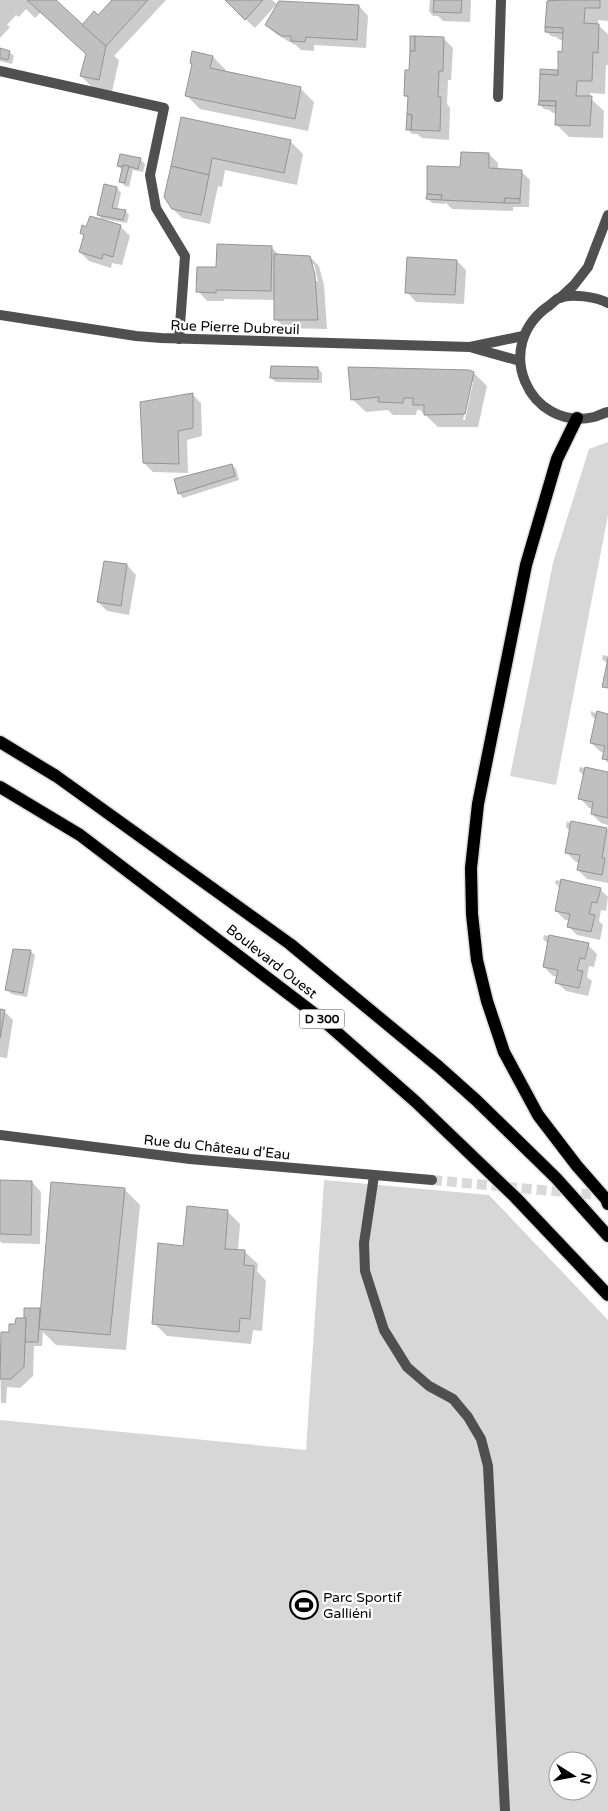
<svg xmlns="http://www.w3.org/2000/svg" width="608" height="1811" font-family="'Varela Round',sans-serif">
  <style>
    .green { fill: #d7d7d7; fill-rule: evenodd }
    .shadow { fill: #0003; fill-rule: evenodd }
    .building { fill: #c0c0c0; stroke: #949494 }
    .lines { fill: none; stroke-linecap: round; stroke-linejoin: round }
    .minor-tunnel { stroke: #d9d9d9; stroke-width: 10; stroke-dasharray: 10 5; stroke-linecap: butt }
    .primary-casing { stroke: #dbdbdb; stroke-width: 15 }
    .service { stroke: #505050; stroke-width: 10 }
    .minor { stroke: #505050; stroke-width: 10 }
    .tertiary { stroke: #505050; stroke-width: 10 }
    .primary { stroke: #000; stroke-width: 12 }
    .labels { text-anchor: middle; stroke-width: 4.5; stroke-linejoin: round; paint-order: stroke }
    .shield { fill: #fff; stroke: #4c4c4c; stroke-width: 1 }
    .shield-label { font-size: 12px; font-weight: bold; fill: #000 }
    .street-label { font-size: 14px; fill: #000; stroke: #fff }
    .poi-label { font-size: 14px; fill: #000; stroke: #fff; text-anchor: start }
  </style>
  <rect width="100%" height="100%" fill="#fff"/>
  <g class="green">
    <polygon points="608,442 608,515 556,785 510,776 553,563 589,449"/>
    <path d="M 324,1180 L 489,1195 L 608,1320 L 608,1811 L 0,1811 L 0,1420 L 306,1450 ZM 558,1761 L 588,1761 L 588,1791 L 558,1791 Z"/>
  </g>
  <g class="shadow">
    <polygon points="0,0 54,0 82,26 98,17 114,0 166,0 114,56 119,60 112,92 94,89 81,76 87,54 41,12 35,18 26,9 19,17 16,15 7,25 10,27 0,38"/>
    <polygon points="225,0 272,0 277,4 255,28"/>
    <polygon points="430,0 471,0 470,22 443,21 438,16 433,16 429,11"/>
    <polygon points="548,0 608,0 608,21 598,20 598,25 608,34 608,65 606,65 605,94 590,93 590,98 604,111 603,138 569,137 556,124 557,114 553,113 549,110 544,109 540,105 559,73 563,53 564,40 560,40 556,37 551,36 547,32"/>
    <polygon points="359,6 368,16 366,48 314,45 314,51 301,50 296,45 293,44 276,34 266,25"/>
    <polygon points="443,38 453,48 451,80 448,80 447,104 450,108 449,140 422,138 417,134 412,134 408,129 409,99 405,95 410,71"/>
    <polygon points="0,50 9,52 14,56 12,64 0,61"/>
    <polygon points="213,57 226,70 225,72 301,89 314,102 308,131 200,109 187,96"/>
    <polygon points="182,119 290,141 303,154 297,185 225,170 222,187 218,186 210,224 182,218 173,209"/>
    <polygon points="489,154 498,163 498,170 521,171 530,180 529,207 513,207 513,211 452,209 445,202 445,204 432,203 428,199 461,169"/>
    <polygon points="140,159 145,164 143,172 133,170 129,187 125,186 121,182 122,170 118,166"/>
    <polygon points="117,188 121,193 117,210 125,211 129,215 127,223 102,219 98,215"/>
    <polygon points="121,227 130,236 122,265 112,263 111,268 89,261 80,252 85,236 81,233"/>
    <path d="M 271,247 L 280,256 L 310,257 L 319,266 L 324,285 L 327,329 L 285,328 L 276,319 L 275,300 L 224,299 L 224,301 L 207,301 L 198,291 L 218,268 ZM 311,264 L 314,264 L 318,281 L 315,281 Z"/>
    <polygon points="457,261 466,270 464,304 416,302 407,292"/>
    <polygon points="318,368 322,373 322,383 276,382 271,378"/>
    <path d="M 474,373 L 487,386 L 478,427 L 438,427 L 420,410 L 417,410 L 416,415 L 393,415 L 388,410 L 366,412 L 352,399 ZM 471,382 L 473,382 L 465,420 L 463,420 Z"/>
    <polygon points="192,394 201,403 202,436 187,440 188,473 153,472 144,463"/>
    <polygon points="232,465 236,469 239,480 183,498 179,493"/>
    <polygon points="127,565 136,575 129,615 107,611 98,602"/>
    <polygon points="603,655 608,656 608,664 602,659"/>
    <polygon points="591,711 598,714 608,715 608,763 604,758 605,753 601,752 591,743 596,720 591,715"/>
    <polygon points="580,767 608,773 608,825 601,823 592,814 593,809 589,808 580,798 583,775 579,771"/>
    <polygon points="567,821 572,824 572,822 608,830 608,883 587,879 578,870 580,862 576,862 566,852 570,831 566,827"/>
    <path d="M 556,880 L 600,889 L 608,897 L 606,911 L 601,910 L 599,921 L 603,925 L 600,940 L 577,935 L 568,926 L 570,921 L 565,920 L 556,911 L 560,888 L 555,883 ZM 559,883 L 566,885 L 566,887 L 559,886 Z"/>
    <polygon points="544,935 588,945 597,954 594,967 589,966 587,977 592,981 588,996 566,991 556,982 558,977 553,976 544,967 548,944 543,939"/>
    <polygon points="30,951 35,955 27,997 11,994 7,989"/>
    <polygon points="0,1010 4,1011 13,1020 7,1058 0,1057"/>
    <polygon points="0,1182 32,1182 41,1192 40,1244 2,1243 0,1241"/>
    <polygon points="124,1189 140,1205 126,1350 56,1345 43,1332 42,1346 34,1346 33,1376 20,1388 7,1387 6,1403 1,1403 1,1406 0,1349 1,1350 10,1333 16,1326 40,1310 41,1311"/>
    <polygon points="227,1211 240,1224 238,1251 244,1251 258,1264 257,1271 266,1281 262,1331 253,1330 251,1344 167,1336 154,1323"/>
  </g>
  <g class="building">
    <polygon points="27,0 56,0 106,46 99,80 80,76 86,54"/>
    <polygon points="112,0 148,0 106,46 82,25 94,11 98,15"/>
    <polygon points="225,0 263,0 245,20"/>
    <polygon points="434,0 462,0 461,13 433,12"/>
    <polygon points="564,0 600,0 600,8 585,8 584,23 599,24 598,53 593,52 592,81 577,81 576,96 592,96 590,126 555,125 556,101 539,101 540,74 558,75 558,51 562,52 563,28 545,27 547,1"/>
    <polygon points="279,1 359,5 357,40 306,37 305,42 291,41 291,36 282,36 265,25"/>
    <polygon points="545,27 563,28 563,33 545,32"/>
    <rect x="410" y="36" width="5" height="15"/>
    <polygon points="415,36 444,37 443,71 439,71 438,97 441,97 440,131 411,130 412,115 407,114 408,96 404,96 405,70 409,70 410,51 415,51"/>
    <polygon points="0,48 10,51 8,60 0,58"/>
    <polygon points="192,51 213,56 210,68 301,87 295,119 185,96 192,64 190,63"/>
    <polygon points="540,69 558,70 558,75 540,74"/>
    <polygon points="539,101 556,101 556,106 538,105"/>
    <polygon points="407,114 412,115 411,130 406,130"/>
    <polygon points="181,117 291,140 284,173 212,158 209,175 171,166"/>
    <polygon points="461,152 489,153 489,168 522,170 520,199 505,198 504,203 441,200 442,195 427,194 427,166 460,167"/>
    <polygon points="120,154 141,158 138,169 123,165 123,167 117,166"/>
    <polygon points="123,165 129,166 125,183 119,182"/>
    <polygon points="171,166 209,175 201,215 172,209 164,197"/>
    <polygon points="104,184 117,187 112,208 126,210 123,220 97,215"/>
    <polygon points="427,194 442,195 441,200 426,199"/>
    <polygon points="505,198 520,199 520,203 504,203"/>
    <polygon points="90,216 121,225 113,257 103,254 102,259 79,252 84,235 80,233 82,225 86,227"/>
    <polygon points="217,244 272,246 271,291 216,290 216,293 196,292 197,267 216,267"/>
    <polygon points="274,254 310,256 315,275 318,320 274,320"/>
    <polygon points="407,257 457,260 455,295 405,293"/>
    <polygon points="271,366 318,367 318,379 270,378"/>
    <polygon points="348,367 469,370 474,372 465,414 424,415 424,405 413,405 413,398 404,398 403,403 378,402 379,397 351,400"/>
    <polygon points="193,393 193,428 178,431 179,464 143,463 140,402"/>
    <polygon points="232,464 235,476 178,494 174,479"/>
    <polygon points="104,561 127,564 121,606 97,602"/>
    <polygon points="608,658 608,688 602,687"/>
    <polygon points="597,711 608,714 608,760 602,759 605,746 590,743"/>
    <polygon points="585,767 608,772 608,818 591,814 593,802 578,799"/>
    <polygon points="571,821 607,828 602,858 605,858 602,875 577,870 580,855 565,853"/>
    <polygon points="561,879 601,888 597,903 592,902 589,914 595,915 591,932 567,927 570,914 555,911"/>
    <polygon points="549,935 589,943 585,959 580,958 577,970 583,971 579,988 555,983 558,970 543,967"/>
    <polygon points="13,949 31,950 23,993 5,990"/>
    <polygon points="0,1009 5,1010 0,1038"/>
    <polygon points="0,1180 32,1181 31,1235 0,1234"/>
    <polygon points="51,1182 125,1188 110,1335 39,1329"/>
    <polygon points="187,1206 228,1210 225,1249 245,1250 244,1265 254,1266 250,1319 240,1318 239,1332 152,1324 158,1243 183,1246"/>
    <polygon points="24,1308 40,1308 38,1342 25,1342 26,1318 24,1318"/>
    <polygon points="16,1318 26,1318 24,1367 11,1379 0,1379 1,1332 9,1332 9,1324 15,1324"/>
  </g>
  <g class="lines">
    <polyline class="minor-tunnel" points="432,1180 608,1196"/>
    <defs>
      <g id="primary">
        <polyline points="577,418 557,459 526,565 478,804 471,868 472,914 477,960 487,1001 504,1052 538,1115 577,1166 606,1199 608,1204"/>
        <polyline points="0,742 56,776 290,944 439,1067 476,1100 556,1178 608,1236"/>
        <polyline points="0,787 80,835 324,1021 416,1102 515,1197 608,1295"/>
      </g>
    </defs>
    <use href="#primary" class="primary-casing"/>
    <g class="service">
      <polyline points="0,71 164,108 150,175 156,208 185,256 179,339"/>
      <polyline points="374,1176 364,1243 365,1271 384,1330 407,1367 429,1386 453,1399 468,1417 481,1439 488,1466 505,1811"/>
    </g>
    <g class="minor">
      <polyline points="498,97 501,0"/>
      <polyline points="0,1135 190,1159 432,1180"/>
    </g>
    <g class="tertiary">
      <polyline points="560,298 574,285 588,267 608,215"/>
      <path d="M 608,303 C 596,297 572,293 559,298 C 556,299 553,303 550,305 C 490,345 529,432 594,417 C 598,416 603,413 608,412"/>
      <polyline points="0,315 136,336 161,338 470,347 523,336"/>
      <polyline points="473,348 520,361"/>
    </g>
    <use href="#primary" class="primary"/>
  </g>
  <defs>
    <symbol id="stadium-ring" viewBox="-11 -11 22 22"><circle r="9.5" fill="#fff" stroke="#000" stroke-width="1.5"/><path d="M0-5a6.5 5 0 1 0 0 10a6.5 5 0 1 0 0-10ZM-3.5-1.8h7v3.6h-7Z" fill="#000"/></symbol>
  </defs>
  <g fill-rule="evenodd">
    <use href="#stadium-ring" x="288" y="1589" width="32" height="32"/>
  </g>
  <g class="labels">
    <rect class="shield" x="299.5" y="1009.5" width="45" height="19" rx="4"/>
    <g class="shield-label">
      <text x="322" y="1023">D 300</text>
    </g>
    <g class="street-label">
      <text transform="translate(235 327) rotate(2)" y="5">Rue Pierre Dubreuil</text>
      <text transform="translate(272 961) rotate(38)" y="5">Boulevard Ouest</text>
      <text transform="translate(217 1147) rotate(6)" y="5">Rue du Château d'Eau</text>
    </g>
    <g class="poi-label">
      <text x="323" y="1602">Parc Sportif<tspan x="323" dy="16">Galliéni</tspan></text>
    </g>
  </g>
  <g transform="translate(573 1776) rotate(101)"><circle r="24" fill="#ffffff" stroke="#999999"/>
  <path d="M0-4L9 19L0 12L-9 19Z" fill="#000000"/>
  <text y="-8" font-size="14" font-weight="bold" text-anchor="middle" fill="#000000">N</text>
  </g>
</svg>
